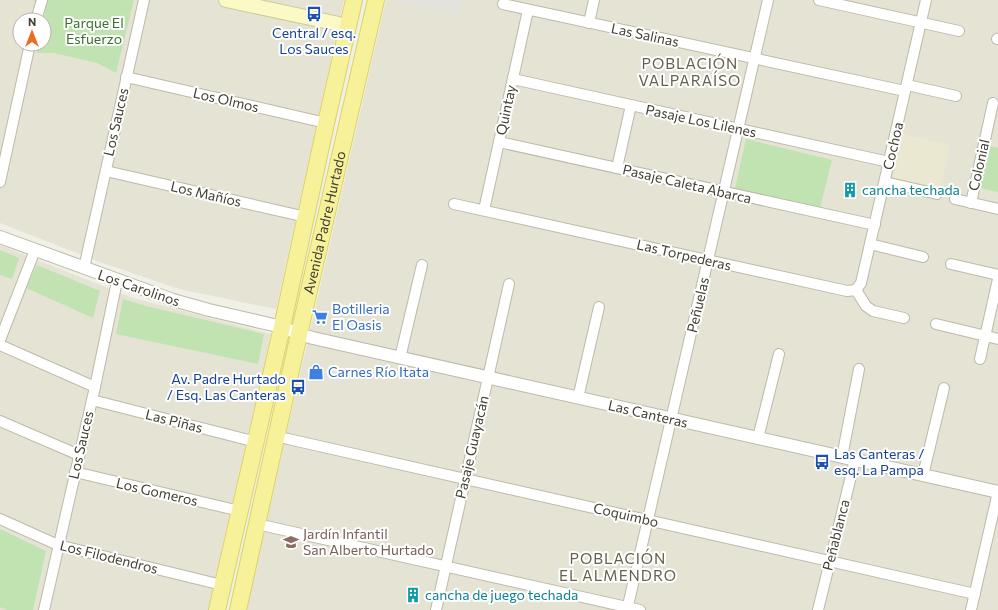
<svg xmlns="http://www.w3.org/2000/svg" width="998" height="610" font-family="Commissioner,sans-serif">
  <style>
    .residential { fill: #e5e3d4; fill-rule: evenodd }
    .education { fill: #eae8d0 }
    .green { fill: #c1e3b1 }
    .parking { fill: #e3e2dd }
    .lines { fill: none; stroke-linecap: round; stroke-linejoin: round }
    .minor-casing { stroke: #bcbaa9; stroke-width: 12 }
    .tertiary-casing { stroke: #bcbaa9; stroke-width: 14 }
    .secondary-casing { stroke: #cecc98; stroke-width: 16 }
    .primary-casing { stroke: #dbd26a; stroke-width: 18 }
    .minor { stroke: #fff; stroke-width: 10 }
    .tertiary { stroke: #fff; stroke-width: 12 }
    .secondary { stroke: #fbf9c6; stroke-width: 14 }
    .primary { stroke: #f7f199; stroke-width: 16 }
    .labels { text-anchor: middle; stroke-width: 4; stroke-linejoin: round; paint-order: stroke }
    .park-label { font-size: 14px; fill: #38712d; stroke: #fff }
    .transit-label { font-size: 14px; fill: #164399; stroke: #fff }
    .street-label { font-size: 14px; fill: #434135; stroke: #fff }
    .culture-label { font-size: 14px; fill: #0d838f; stroke: #fff; text-anchor: start }
    .shop-label { font-size: 14px; fill: #366cbe; stroke: #fff; text-anchor: start }
    .education-label { font-size: 14px; fill: #785e54; stroke: #fff; text-anchor: start }
    .neighbourhood-label { font-size: 15px; letter-spacing: 1px; fill: #66614d; stroke: #fff }
  </style>
  <rect width="100%" height="100%" fill="#f1f0e6"/>
  <g class="residential">
    <path d="M 0,0 L 344,0 L 276,309 L 179,289 L 97,261 L 0,223 ZM 20,20 L 44,20 L 44,44 L 20,44 Z"/>
    <polygon points="386,0 998,0 998,610 246,610"/>
    <polygon points="0,245 133,298 271,334 208,610 0,610"/>
  </g>
  <polygon class="education" points="903,134 950,145 941,188 894,178"/>
  <g class="green">
    <polygon points="33,0 134,0 116,73 97,63 54,53 37,53 39,44 44,44 44,20 45,11"/>
    <polygon points="746,139 832,160 820,208 735,188"/>
    <polygon points="986,145 998,148 998,192 976,187"/>
    <polygon points="0,250 19,258 12,279 0,275"/>
    <polygon points="37,265 100,291 93,318 26,288"/>
    <polygon points="123,299 146,306 264,334 258,364 116,334"/>
    <polygon points="0,529 46,551 33,610 7,610 0,607"/>
  </g>
  <polygon class="parking" points="399,0 462,0 458,14 399,1"/>
  <g class="lines">
    <defs>
      <g id="minor">
        <polyline points="819,0 959,31"/>
        <polyline points="503,4 905,91"/>
        <polyline points="36,20 42,0"/>
        <polyline points="589,23 594,0"/>
        <polyline points="997,39 998,39"/>
        <polyline points="126,77 326,123"/>
        <polyline points="513,79 889,162"/>
        <polyline points="907,85 956,96"/>
        <polyline points="499,142 875,225"/>
        <polyline points="617,168 631,105"/>
        <polyline points="106,171 306,217"/>
        <polyline points="0,182 30,44"/>
        <polyline points="885,182 937,194"/>
        <polyline points="955,199 998,209"/>
        <polyline points="971,203 993,103"/>
        <polyline points="454,204 847,291 856,290"/>
        <polyline points="484,210 528,10"/>
        <polyline points="870,244 923,257"/>
        <polyline points="951,264 998,275"/>
        <polyline points="84,268 144,0"/>
        <polyline points="856,290 861,283 926,0"/>
        <polyline points="856,290 866,306 873,311 904,318"/>
        <polyline points="936,324 998,339"/>
        <polyline points="0,340 35,250"/>
        <polyline points="0,345 95,387"/>
        <polyline points="400,358 422,265"/>
        <polyline points="980,359 998,279"/>
        <polyline points="578,398 599,307"/>
        <polyline points="92,400 256,442"/>
        <polyline points="0,421 79,455"/>
        <polyline points="276,436 288,439 975,594"/>
        <polyline points="758,438 779,354"/>
        <polyline points="842,457 859,369"/>
        <polyline points="75,472 240,511"/>
        <polyline points="923,475 944,388"/>
        <polyline points="0,519 58,545 222,585"/>
        <polyline points="257,524 640,610"/>
        <polyline points="44,610 95,387 117,281"/>
        <polyline points="436,610 509,284"/>
        <polyline points="627,610 768,0"/>
        <polyline points="818,610 855,460"/>
        <polyline points="971,610 998,492"/>
      </g>
      <polyline id="tertiary" points="0,237 173,300 209,310 282,327 299,334 313,338 998,492"/>
      <polyline id="secondary" points="226,0 348,26"/>
      <g id="primary">
        <polyline points="217,610 282,327 326,123 354,0"/>
        <path id="s1" d="M 238,610 L 299,334 L 376,0"/>
      </g>
    </defs>
    <use href="#minor" class="minor-casing"/>
    <use href="#tertiary" class="tertiary-casing"/>
    <use href="#secondary" class="secondary-casing"/>
    <use href="#primary" class="primary-casing"/>
    <use href="#minor" class="minor"/>
    <use href="#tertiary" class="tertiary"/>
    <use href="#secondary" class="secondary"/>
    <use href="#primary" class="primary"/>
  </g>
  <defs>
    <symbol id="bus-bare" viewBox="-9 -9 18 18"><path d="M-5-6H5V4H4V6H2V4H-2V6H-4V4H-5ZM-3.5-4V0h7V-4ZM-3.5 1.2v1.5H-2V1.2ZM2 1.2v1.5H3.5V1.2Z" fill="#1a4fb4" stroke="#fff" stroke-width="2.5" paint-order="stroke"/></symbol>
    <symbol id="building-bare" viewBox="-9 -9 18 18"><path d="M-4-6H4V6H1V3H-1V6H-4ZM-2.5-4.3h1.7v1.8h-1.7ZM.8-4.3h1.7v1.8H.8ZM-2.5-1h1.7V.8h-1.7ZM.8-1h1.7V.8H.8Z" fill="#0f9aa8" stroke="#fff" stroke-width="2.5" paint-order="stroke"/></symbol>
    <symbol id="supermarket-bare" viewBox="-9 -9 18 18"><path d="M-6-5.5h2.5l.6 2H6L4.5 2H-2.5L-4.4-4H-6ZM-1.5 3.2a1.3 1.3 0 1 0 .1 0ZM3 3.2a1.3 1.3 0 1 0 .1 0Z" fill="#3f7fe0" stroke="#fff" stroke-width="2.5" paint-order="stroke"/></symbol>
    <symbol id="shop-bare" viewBox="-9 -9 18 18"><path d="M-5-2.5h2.3a2.7 3.5 0 0 1 5.4 0H5L5.5 6h-11ZM-1.5-2.5h3a1.5 2.3 0 0 0-3 0Z" fill="#3f7fe0" stroke="#fff" stroke-width="2.5" paint-order="stroke"/></symbol>
    <symbol id="school-bare" viewBox="-9 -9 18 18"><path d="M0-5L7-2L0 1L-7-2ZM-4 1L0 2.5L4 1V4Q0 6-4 4Z" fill="#8d6e63" stroke="#fff" stroke-width="2.5" paint-order="stroke"/></symbol>
  </defs>
  <g fill-rule="evenodd">
    <use href="#bus-bare" x="303" y="3" width="22" height="22"/>
    <use href="#building-bare" x="839" y="179" width="22" height="22"/>
    <use href="#supermarket-bare" x="309" y="306" width="22" height="22"/>
    <use href="#shop-bare" x="305" y="361" width="22" height="22"/>
    <use href="#bus-bare" x="287" y="376" width="22" height="22"/>
    <use href="#bus-bare" x="811" y="451" width="22" height="22"/>
    <use href="#school-bare" x="280" y="531" width="22" height="22"/>
    <use href="#building-bare" x="402" y="584" width="22" height="22"/>
  </g>
  <g class="labels">
    <g class="park-label">
      <text x="94" y="28">Parque El<tspan x="94" dy="16">Esfuerzo</tspan></text>
    </g>
    <g class="transit-label">
      <text x="314" y="38">Central / esq.<tspan x="314" dy="16">Los Sauces</tspan></text>
      <text x="286" y="384" text-anchor="end">Av. Padre Hurtado<tspan x="286" dy="16">/ Esq. Las Canteras</tspan></text>
      <text x="834" y="459" text-anchor="start">Las Canteras /<tspan x="834" dy="16">esq. La Pampa</tspan></text>
    </g>
    <g class="street-label">
      <text transform="translate(645 35) rotate(12)" y="5">Las Salinas</text>
      <text transform="translate(226 100) rotate(13)" y="5">Los Olmos</text>
      <text transform="translate(506 110) rotate(-78)" y="5">Quintay</text>
      <text transform="translate(701 121) rotate(12)" y="5">Pasaje Los Lilenes</text>
      <text transform="translate(116 122) rotate(-77)" y="5">Los Sauces</text>
      <text transform="translate(893 146) rotate(-77)" y="5">Cochoa</text>
      <text transform="translate(979 165) rotate(-77)" y="5">Colonial</text>
      <text transform="translate(687 184) rotate(13)" y="5">Pasaje Caleta Abarca</text>
      <text transform="translate(206 194) rotate(13)" y="5">Los Mañíos</text>
      <text dy="5" stroke="none"><textPath href="#s1" startOffset="397">Avenida Padre Hurtado</textPath></text>
      <text transform="translate(684 255) rotate(13)" y="5">Las Torpederas</text>
      <text transform="translate(139 288) rotate(19)" y="5">Los Carolinos</text>
      <text transform="translate(698 305) rotate(-77)" y="5">Peñuelas</text>
      <text transform="translate(648 414) rotate(13)" y="5">Las Canteras</text>
      <text transform="translate(174 421) rotate(14)" y="5">Las Piñas</text>
      <text transform="translate(81 445) rotate(-77)" y="5">Los Sauces</text>
      <text transform="translate(472 447) rotate(-77)" y="5">Pasaje Guayacán</text>
      <text transform="translate(157 492) rotate(13)" y="5">Los Gomeros</text>
      <text transform="translate(626 515) rotate(13)" y="5">Coquimbo</text>
      <text transform="translate(836 535) rotate(-76)" y="5">Peñablanca</text>
      <text transform="translate(109 557) rotate(14)" y="5">Los Filodendros</text>
    </g>
    <g class="culture-label">
      <text x="862" y="195">cancha techada</text>
      <text x="425" y="600">cancha de juego techada</text>
    </g>
    <g class="shop-label">
      <text x="332" y="314">Botilleria<tspan x="332" dy="16">El Oasis</tspan></text>
      <text x="328" y="377">Carnes Río Itata</text>
    </g>
    <g class="education-label">
      <text x="303" y="539">Jardín Infantil<tspan x="303" dy="16">San Alberto Hurtado</tspan></text>
    </g>
    <g class="neighbourhood-label">
      <text x="690" y="69">POBLACIÓN<tspan x="690" dy="17">VALPARAÍSO</tspan></text>
      <text x="618" y="564">POBLACIÓN<tspan x="618" dy="17">EL ALMENDRO</tspan></text>
    </g>
  </g>
  <g transform="translate(32 32)"><circle r="19" fill="#ffffff" stroke="#b4b3ae"/>
  <path d="M0-3L7 15L0 10L-7 15Z" fill="#eb6d23"/>
  <text y="-6" font-size="11" font-weight="bold" text-anchor="middle" fill="#434135">N</text>
  </g>
</svg>
